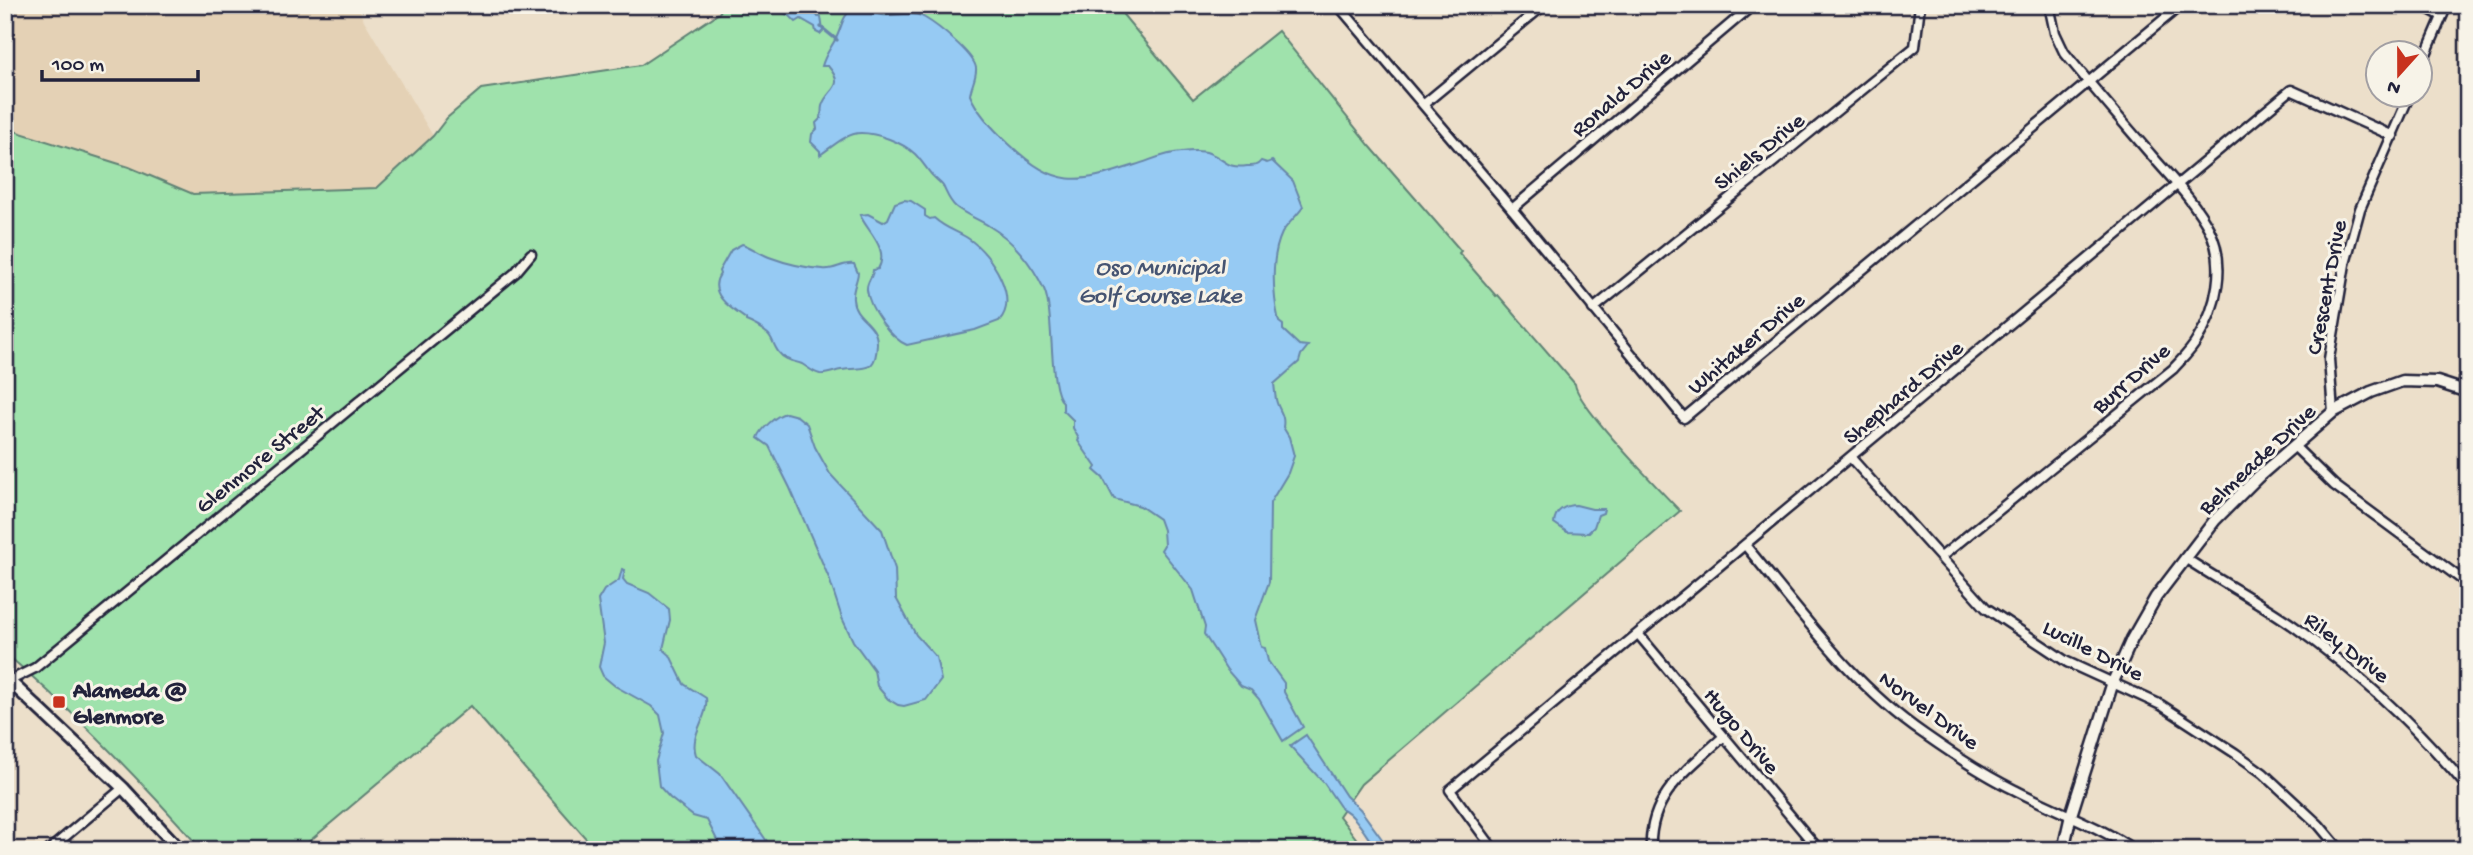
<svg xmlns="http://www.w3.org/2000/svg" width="2473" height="855" font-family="'Gochi Hand',sans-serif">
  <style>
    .built { fill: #e4d1b5 }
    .green { fill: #9fe2ac; stroke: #608274; stroke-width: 2 }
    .water { fill: #96caf3; stroke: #6887a9; stroke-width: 2 }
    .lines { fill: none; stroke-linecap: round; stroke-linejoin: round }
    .stream { stroke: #6887a9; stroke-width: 3.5 }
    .minor-casing { stroke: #22223b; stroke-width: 13 }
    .tertiary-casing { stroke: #22223b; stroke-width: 15 }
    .secondary-casing { stroke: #22223b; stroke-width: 16 }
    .minor { stroke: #f7f3e8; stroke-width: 8 }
    .tertiary { stroke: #f7f3e8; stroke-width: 10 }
    .secondary { stroke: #f7f3e8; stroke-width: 10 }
    .poi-dot { fill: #c8321e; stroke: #f7f3e8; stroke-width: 2.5 }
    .labels { text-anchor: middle; stroke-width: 6; stroke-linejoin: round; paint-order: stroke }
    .street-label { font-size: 23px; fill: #22223b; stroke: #f7f3e8 }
    .poi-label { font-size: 23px; font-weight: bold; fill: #22223b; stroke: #f7f3e8; text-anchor: start }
    .water-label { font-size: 24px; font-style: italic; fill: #455472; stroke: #f7f3e8 }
  </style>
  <rect width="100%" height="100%" fill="#ecdfca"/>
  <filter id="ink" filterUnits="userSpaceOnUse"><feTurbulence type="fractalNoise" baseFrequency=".0143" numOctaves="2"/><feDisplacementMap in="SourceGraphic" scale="14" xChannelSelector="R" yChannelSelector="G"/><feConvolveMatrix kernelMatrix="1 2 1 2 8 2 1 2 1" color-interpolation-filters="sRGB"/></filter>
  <g filter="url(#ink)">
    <polygon class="built" points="5,5 359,5 362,17 433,136 377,188 193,194 129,167 5,128"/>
    <path class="green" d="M 724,5 L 1115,5 L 1193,99 L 1278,31 L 1370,146 L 1461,251 L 1459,253 L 1496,296 L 1498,295 L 1575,384 C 1577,406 1660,490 1680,511 L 1361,784 L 1339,816 L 1365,850 L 596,850 L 470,706 L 299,850 L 202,850 C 141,781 75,712 5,653 L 5,128 L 129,167 L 193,194 L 377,188 L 433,136 L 447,118 L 481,89 L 641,65 L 719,13 Z"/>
    <g class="water">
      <polygon points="768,5 811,5 818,17 821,17 823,31 820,34 816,32 815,27 801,19 796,22 790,16"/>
      <path d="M 855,7 C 864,9 873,14 882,15 C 896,17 911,9 925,18 C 937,25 974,54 976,68 C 977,77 971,86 970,95 C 978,114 995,131 1009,144 C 1057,189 1077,184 1135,165 C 1152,160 1164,153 1182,152 C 1190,151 1201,150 1209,153 C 1226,159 1225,169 1247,166 C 1254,166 1257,166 1261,161 L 1267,163 L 1272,161 L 1293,181 L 1303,207 C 1297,216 1287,224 1282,233 C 1270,258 1273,295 1279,322 L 1283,325 L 1283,330 L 1299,345 L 1308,346 L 1301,355 L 1299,362 L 1274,384 C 1275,390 1275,398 1277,403 C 1280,412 1285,416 1283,427 L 1289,437 L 1294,456 L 1288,473 L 1270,503 L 1269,582 L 1255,620 L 1261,647 L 1265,648 L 1268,661 L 1284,683 L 1284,692 L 1303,727 L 1283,741 L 1259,699 L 1251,690 L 1241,686 L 1227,670 L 1204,634 L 1205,627 L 1193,590 L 1161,550 L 1164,545 L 1163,530 L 1159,519 L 1140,506 L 1114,499 L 1103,478 L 1094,470 L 1096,467 L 1078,441 L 1079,439 L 1073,428 L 1073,420 L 1063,410 L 1063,402 C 1048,391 1055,313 1044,289 C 1032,264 1013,240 989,226 C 978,219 966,215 956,207 C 949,201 947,194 943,186 C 940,182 934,178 931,174 C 926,168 921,160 915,154 C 902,142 877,133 861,133 C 846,133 832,147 820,155 L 820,151 L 811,142 L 812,134 L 817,129 L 816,123 L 821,118 C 822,114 821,110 822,106 C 827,88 847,88 828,66 L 822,66 C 825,55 830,49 835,40 C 842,29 841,15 855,7 Z"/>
      <path d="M 904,200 L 911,201 L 925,210 L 925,216 L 930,219 L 934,218 C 946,229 957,231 969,239 C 991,254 1020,298 999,321 L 975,330 L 907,345 C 890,338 869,308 867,290 C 866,282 873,277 873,270 L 878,269 C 890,249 867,231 860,215 L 868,214 L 883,222 L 888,219 L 895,203 Z"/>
      <path d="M 742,244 C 750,246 758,253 769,257 C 785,263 806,268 823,269 C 835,271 842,262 854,264 L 858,273 C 857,282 852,290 853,299 C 854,319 878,322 877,344 C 876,375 864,366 841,370 C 835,371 826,375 820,374 C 812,372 809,368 802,364 C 798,362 792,362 787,359 C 774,353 774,339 768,334 C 762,329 754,324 746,321 L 746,319 C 730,308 707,293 720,274 L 719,271 L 731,250 Z"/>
      <path d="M 786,413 L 797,416 L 807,424 L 815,447 L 830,474 L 882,530 L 895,569 L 896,598 L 916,635 L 936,657 L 941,680 L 926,700 L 904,706 L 898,705 L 888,699 L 877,686 L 874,670 L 853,641 L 842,618 L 829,578 L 790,488 L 769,446 L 758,438 C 761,429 776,415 786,413 Z"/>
      <path d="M 1576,505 L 1592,509 L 1604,509 L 1603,513 L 1598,515 L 1594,527 L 1588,533 L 1567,532 L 1554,523 C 1555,511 1564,505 1576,505 Z"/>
      <path d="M 622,569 L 625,570 L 623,579 L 627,584 L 649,593 L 669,609 L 670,620 L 663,649 L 670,655 L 684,684 L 706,698 C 709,718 689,734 696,755 L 720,774 L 773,850 L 722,850 L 707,820 L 693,816 L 670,798 L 659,786 L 656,761 L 664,733 L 660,715 L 651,706 L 615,686 L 603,676 L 599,667 L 604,643 L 598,600 L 604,590 L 619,580 Z"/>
      <path d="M 1306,735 L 1346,796 L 1360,809 L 1390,850 L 1377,850 C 1366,836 1356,815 1341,808 L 1324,783 L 1290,746 Z"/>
    </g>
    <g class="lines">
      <polyline class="stream" points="821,27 837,40"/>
      <defs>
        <g id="minor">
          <polyline points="1338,5 1512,209 1684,418 2181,5"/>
          <polyline points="2421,5 2442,16"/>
          <polyline points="2420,68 2447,5"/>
          <polyline points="1424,104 1544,5"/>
          <polyline points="1512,209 1753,5"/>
          <polyline points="1593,309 1915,47 1920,5"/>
          <polyline points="2463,390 2468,362"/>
          <polyline points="2333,412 2329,359 2345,264 2360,209 2410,94"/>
          <polyline points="2295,447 2334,485 2468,584"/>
          <polyline points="1851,458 1986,608 2067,662 2161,705 2235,753 2263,773 2319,825 2340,850"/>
          <path d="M 1745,545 C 1801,612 1852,685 1924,734 C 1951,753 1986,776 2015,790 C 2055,811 2096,824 2134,850"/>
          <path d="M 1941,557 L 2173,369 C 2181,360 2191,351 2197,340 C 2217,308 2227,264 2209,229 C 2195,202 2173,180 2153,157 C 2123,122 2093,88 2064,52 L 2055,33 L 2049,5"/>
          <path d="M 2185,558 C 2221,582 2260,602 2295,627 C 2359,673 2417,727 2468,788"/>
          <polyline points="1639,635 1819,850"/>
          <polyline points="5,683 35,668 515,273 531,254"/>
          <polyline points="49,850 123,788"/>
          <polyline points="1494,850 1450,790 2291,90 2393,136"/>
          <path d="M 1651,850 C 1648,796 1687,770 1723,737"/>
        </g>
        <polyline id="tertiary" points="2063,850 2071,815 2113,682 2132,639 2156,597 2215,520 2258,477 2333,412 2371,392 2402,381 2437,382 2468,392"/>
        <polyline id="secondary" points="5,677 123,788 180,850"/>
      </defs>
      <use href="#minor" class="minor-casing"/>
      <use href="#tertiary" class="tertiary-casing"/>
      <use href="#secondary" class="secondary-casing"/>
      <use href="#minor" class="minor"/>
      <use href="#tertiary" class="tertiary"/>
      <use href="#secondary" class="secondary"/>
    </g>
  </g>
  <rect class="poi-dot" x="52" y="695" width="14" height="14" rx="3.5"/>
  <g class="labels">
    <g class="street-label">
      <text transform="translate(1620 92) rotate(-40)" y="8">Ronald Drive</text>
      <text transform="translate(1758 150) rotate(-39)" y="8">Shiels Drive</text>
      <text transform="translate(2325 287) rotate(-79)" y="8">Crescent Drive</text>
      <text transform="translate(1745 342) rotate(-40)" y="8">Whitaker Drive</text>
      <text transform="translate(2130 377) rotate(-41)" y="8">Burr Drive</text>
      <text transform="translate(1902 391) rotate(-40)" y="8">Shephard Drive</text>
      <text transform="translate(259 458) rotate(-39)" y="8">Glenmore Street</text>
      <text transform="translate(2256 458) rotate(-43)" y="8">Belmeade Drive</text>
      <text transform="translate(2348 646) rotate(38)" y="8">Riley Drive</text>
      <text transform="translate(2094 649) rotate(27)" y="8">Lucille Drive</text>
      <text transform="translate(1930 709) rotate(36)" y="8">Norvel Drive</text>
      <text transform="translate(1743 730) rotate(50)" y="8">Hugo Drive</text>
    </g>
    <g class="poi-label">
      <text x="73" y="697">Alameda @<tspan x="73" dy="26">Glenmore</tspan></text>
    </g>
    <g class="water-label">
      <text x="1160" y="274">Oso Municipal<tspan x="1160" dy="28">Golf Course Lake</tspan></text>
    </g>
  </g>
  <rect width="2473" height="855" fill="none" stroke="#f7f3e8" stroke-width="28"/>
  <rect x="14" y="14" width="2445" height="827" fill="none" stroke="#22223b" stroke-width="2.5" filter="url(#ink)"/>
  <g transform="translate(2399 74) rotate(201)"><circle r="33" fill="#f7f3e8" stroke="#a29fa3" stroke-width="2"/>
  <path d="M0-5L12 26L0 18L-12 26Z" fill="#c8321e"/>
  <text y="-10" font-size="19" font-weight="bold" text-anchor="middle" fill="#22223b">N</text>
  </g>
  <path d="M42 70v10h156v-10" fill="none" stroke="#22223b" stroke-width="3.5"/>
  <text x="52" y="70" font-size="21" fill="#22223b" stroke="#f7f3e8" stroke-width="5" paint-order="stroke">100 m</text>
</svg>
